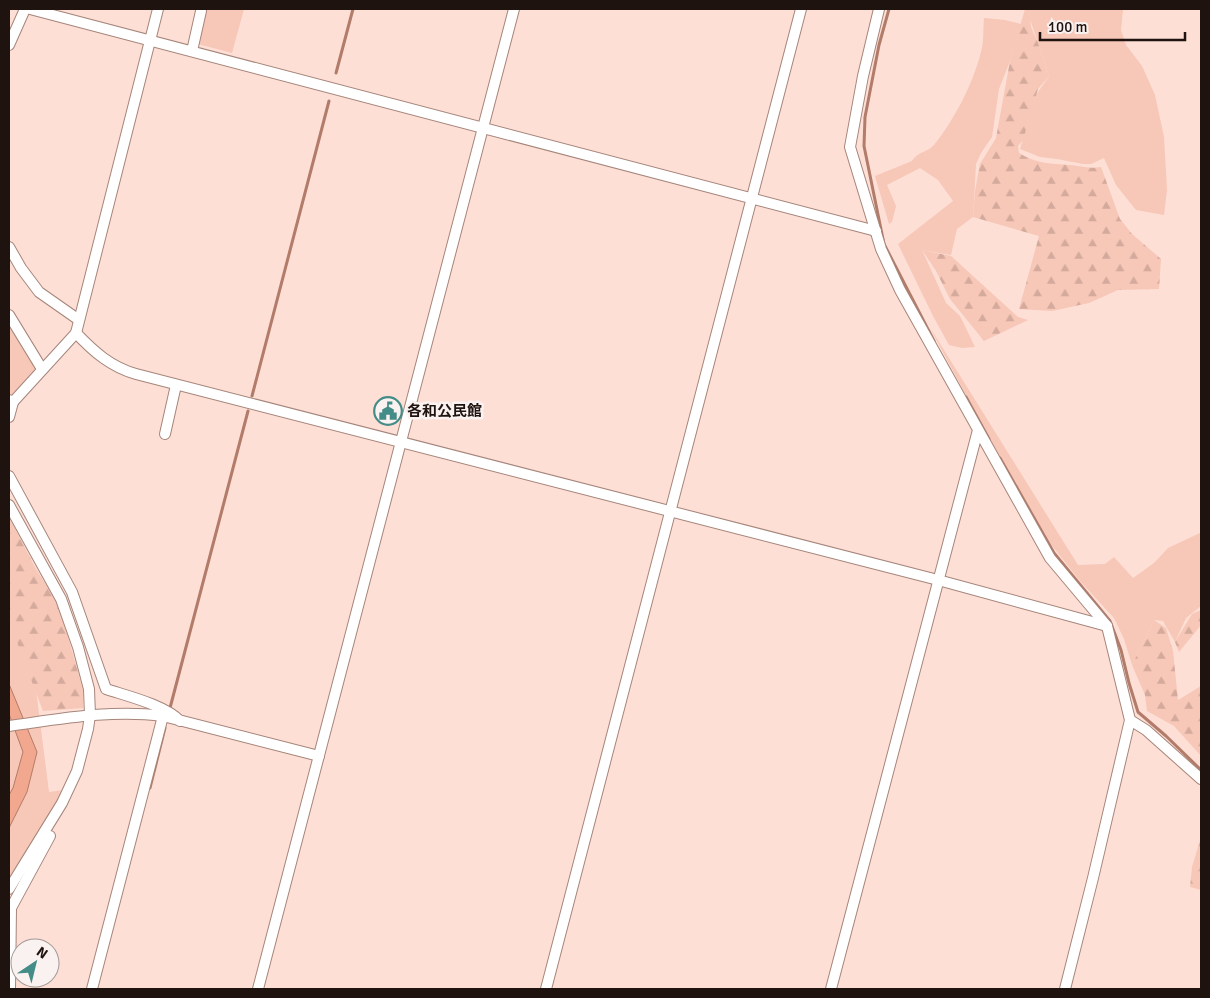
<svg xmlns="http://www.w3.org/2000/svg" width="1210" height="998" font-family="Signika,'Noto Sans JP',sans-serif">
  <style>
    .green { fill: #f7c7b7 }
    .forest { fill: url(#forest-firs) }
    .water { fill: #f2a88f; stroke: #b37b69 }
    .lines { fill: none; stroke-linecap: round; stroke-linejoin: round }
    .stream { stroke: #b37b69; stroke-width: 3 }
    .minor-casing { stroke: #a6857a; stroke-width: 12 }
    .minor { stroke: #fff; stroke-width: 10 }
    .labels { text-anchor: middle; stroke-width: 5; stroke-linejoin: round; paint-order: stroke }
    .poi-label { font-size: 15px; font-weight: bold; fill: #1f130f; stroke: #faf2f0; text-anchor: start }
  </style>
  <defs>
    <pattern id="forest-firs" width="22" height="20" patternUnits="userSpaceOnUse" patternTransform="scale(1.25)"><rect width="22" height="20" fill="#f7c7b7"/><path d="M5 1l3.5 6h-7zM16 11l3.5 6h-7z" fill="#d3aa9c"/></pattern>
  </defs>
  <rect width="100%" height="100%" fill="#fddfd6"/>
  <g class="green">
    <polygon points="201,9 244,9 232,53 194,43"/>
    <polygon points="1045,9 1123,10 1121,30 1126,45 1142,66 1155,95 1164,137 1167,190 1164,215 1136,210 1116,185 1104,158 1091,164 1083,164 1057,159 1040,157 1020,149 1036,95 1049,76 1029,16"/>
    <path d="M 984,18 L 1005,20 L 1021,24 L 1010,61 L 999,89 L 992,137 L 981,153 L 976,164 L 973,217 L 957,229 L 951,255 L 922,250 L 946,303 L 960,316 L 975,347 L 962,348 L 949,345 L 933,316 L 898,244 L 953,201 L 938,180 L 920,168 L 887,185 L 896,206 L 892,222 L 889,224 L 875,176 L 912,161 C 917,152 928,152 934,145 C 954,120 973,84 981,52 C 984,42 983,29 984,18 Z"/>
    <polygon points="9,319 39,370 12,399 9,397"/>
    <polygon points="929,326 1078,565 1105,564 1114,557 1133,578 1154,563 1168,548 1200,533 1201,531 1201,606 1186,618 1175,642 1163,621 1154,620 1132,665 1124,639 1114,618 1080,581 1034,523"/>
    <polygon points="9,619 36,690 49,792 64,790 9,890"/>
  </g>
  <g class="forest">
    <path d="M 1025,9 L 1045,9 L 1030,16 L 1031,27 L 1038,43 L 1049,76 L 1038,89 L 1023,140 L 1018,146 L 1019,153 C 1034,163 1052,164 1069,165 C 1083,166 1086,169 1101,167 L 1120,219 L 1132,234 L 1161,259 L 1159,289 L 1118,290 L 1089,303 L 1052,311 L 1019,309 L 1039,236 L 973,217 L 975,191 L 980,164 L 996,138 L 1010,61 Z"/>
    <polygon points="922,250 951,256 1018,317 1028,320 984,341 950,299 936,271"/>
    <polygon points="9,517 36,569 59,605 83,690 83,708 43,711 9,621"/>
    <polygon points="1201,610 1201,625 1179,652 1175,642 1192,614"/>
    <polygon points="1154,620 1166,628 1173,651 1178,700 1201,686 1201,756 1174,726 1147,711 1145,695 1132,665"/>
    <polygon points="1201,837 1201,890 1190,887 1192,867"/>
  </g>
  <polygon class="water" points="9,684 37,752 27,792 9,828 9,795 13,788 23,752 9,714"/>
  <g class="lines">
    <g class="stream">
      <polyline points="889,9 879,45 865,117 864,146 884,244 934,341"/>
      <polyline points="336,73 353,9"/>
      <polyline points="252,396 329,101"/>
      <polyline points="966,397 989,439"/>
      <polyline points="1000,458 1054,553 1110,621 1121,650 1129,683 1138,712 1166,736 1201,770"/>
      <polyline points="170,708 248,411"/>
      <polyline points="150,788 165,728"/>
    </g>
    <defs>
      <g id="minor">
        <polyline points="30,9 876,231"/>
        <polyline points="879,9 863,76 850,147 881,249 900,290 1050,558 1107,626 1130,720 1093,878 1065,989"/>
        <polyline points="9,45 25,9"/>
        <polyline points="192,51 201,11"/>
        <polyline points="9,247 21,268 39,292 79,320"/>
        <polyline points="9,315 42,369"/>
        <path d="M 76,333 C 94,352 111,367 136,374 L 938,580 L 1107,626"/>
        <polyline points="9,400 13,402 76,333 158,9"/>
        <polyline points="9,417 13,402"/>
        <polyline points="165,434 176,385"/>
        <path d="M 9,476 L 72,592 L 106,689 C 127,696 165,705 180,721"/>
        <polyline points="9,505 61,599 78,647 89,689 90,715 88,729 77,771 62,803 9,889"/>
        <polyline points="1130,720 1146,730 1201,779"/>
        <path d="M 9,726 C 60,719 112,709 163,716 L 319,756"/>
        <polyline points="10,989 11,908 50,836"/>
        <polyline points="92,989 163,716"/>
        <polyline points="258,989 514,9"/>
        <path d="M 546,989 C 633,663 713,335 801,9"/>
        <polyline points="831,989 978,430"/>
      </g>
    </defs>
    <use href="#minor" class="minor-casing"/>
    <use href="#minor" class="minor"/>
  </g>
  <defs>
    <symbol id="civic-ring" viewBox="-11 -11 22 22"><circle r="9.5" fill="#faf2f0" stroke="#448c87" stroke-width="1.5"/><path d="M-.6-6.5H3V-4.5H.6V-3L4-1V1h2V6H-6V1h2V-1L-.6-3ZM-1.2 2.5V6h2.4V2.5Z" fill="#448c87"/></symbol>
  </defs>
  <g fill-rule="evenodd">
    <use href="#civic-ring" x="372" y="395" width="32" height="32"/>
  </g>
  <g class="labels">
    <g class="poi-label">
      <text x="407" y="416">各和公民館</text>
    </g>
  </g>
  <rect width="1210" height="998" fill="none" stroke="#1f130f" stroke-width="20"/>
  <g transform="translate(35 963) rotate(35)"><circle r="24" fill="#faf2f0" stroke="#a29996"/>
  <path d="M0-4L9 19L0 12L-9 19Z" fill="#448c87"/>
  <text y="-8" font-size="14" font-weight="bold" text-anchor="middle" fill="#1f130f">N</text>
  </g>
  <path d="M1040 32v8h145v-8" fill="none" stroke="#1f130f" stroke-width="2.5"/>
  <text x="1048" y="32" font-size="15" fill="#1f130f" stroke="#faf2f0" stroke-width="4" paint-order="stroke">100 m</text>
</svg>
